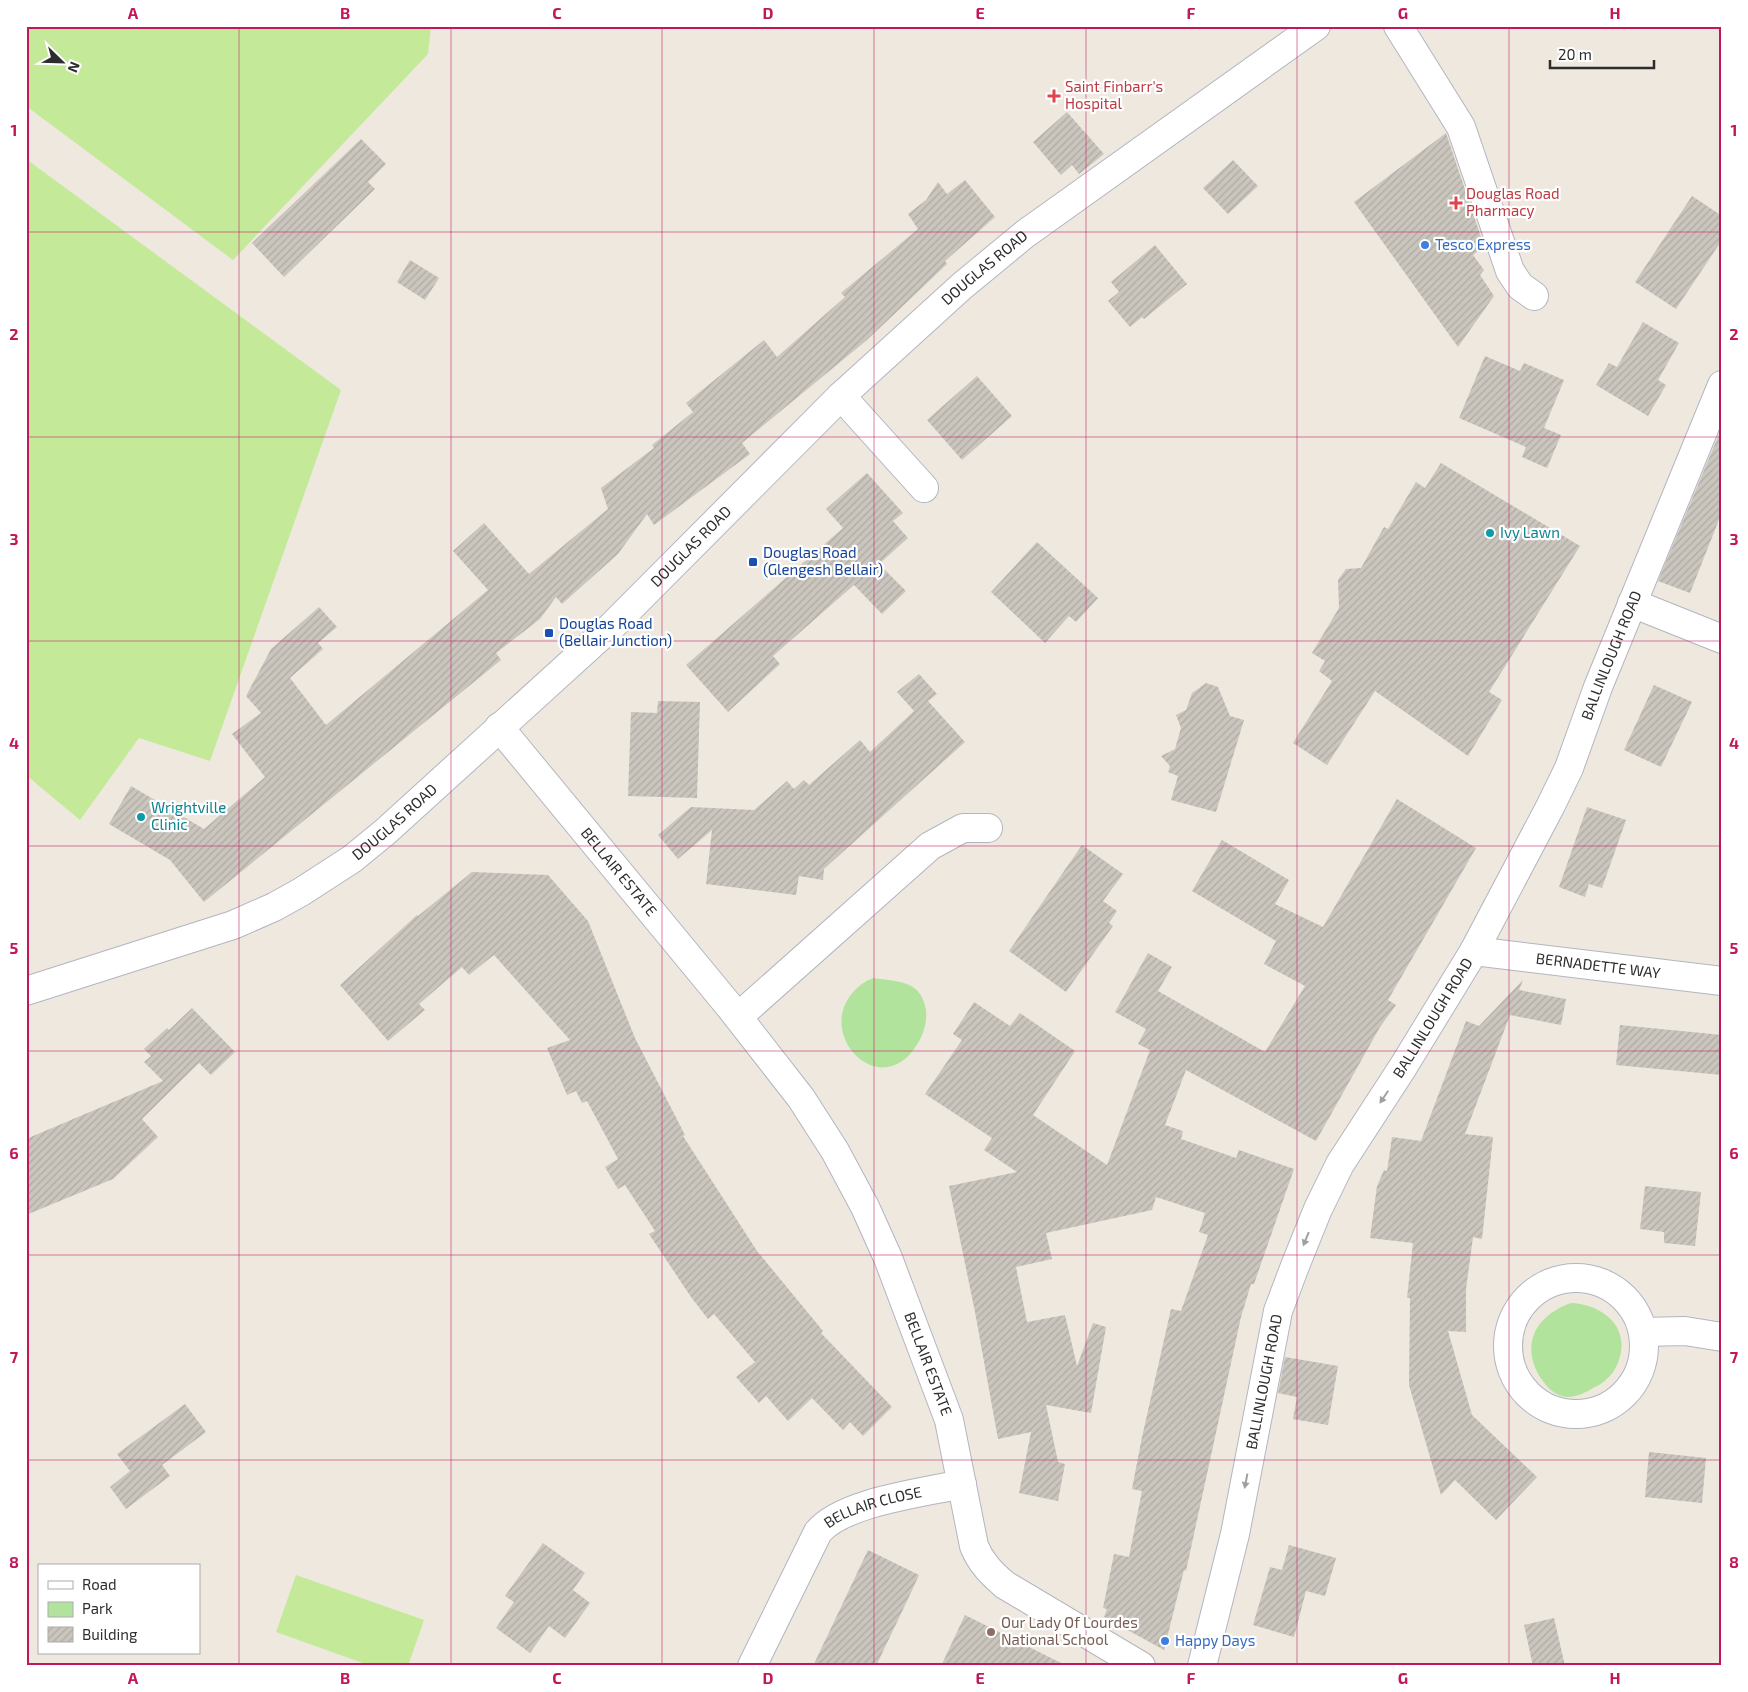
<svg xmlns="http://www.w3.org/2000/svg" width="1748" height="1692" font-family="'Exo 2',sans-serif">
  <style>
    .green { fill: #b2e39d }
    .pitch { fill: #c4ea99 }
    .building { fill: url(#building-hatch) }
    .lines { fill: none; stroke-linecap: round; stroke-linejoin: round }
    .minor-casing { stroke: #b3b5c0; stroke-width: 30 }
    .tertiary-casing { stroke: #b3b5c0; stroke-width: 30 }
    .secondary-casing { stroke: #b3b5c0; stroke-width: 30 }
    .minor { stroke: #fff; stroke-width: 28 }
    .tertiary { stroke: #fff; stroke-width: 28 }
    .secondary { stroke: #fff; stroke-width: 28 }
    .oneway { fill: #a0a0a0 }
    .grid { fill: none; stroke: #c2185b; stroke-width: 1; stroke-opacity: 0.55 }
    .health-dot { fill: #e0444e; stroke: #fff; stroke-width: 2 }
    .shop-dot { fill: #3f7fe0; stroke: #fff; stroke-width: 2 }
    .culture-dot { fill: #0f9aa8; stroke: #fff; stroke-width: 2 }
    .transit-dot { fill: #1a4fb4; stroke: #fff; stroke-width: 2 }
    .education-dot { fill: #8d6e63; stroke: #fff; stroke-width: 2 }
    .labels { text-anchor: middle; stroke-width: 4.5; stroke-linejoin: round; paint-order: stroke }
    .health-label { font-size: 15px; fill: #be3a42; stroke: #fff; text-anchor: start }
    .shop-label { font-size: 15px; fill: #366cbe; stroke: #fff; text-anchor: start }
    .street-label { font-size: 15px; fill: #2d2d2d; stroke: #fff }
    .culture-label { font-size: 15px; fill: #0d838f; stroke: #fff; text-anchor: start }
    .transit-label { font-size: 15px; fill: #164399; stroke: #fff; text-anchor: start }
    .education-label { font-size: 15px; fill: #785e54; stroke: #fff; text-anchor: start }
    .neatline { fill: none; stroke: #c2185b; stroke-width: 2 }
    .grid-label { font-size: 16px; text-anchor: middle; font-weight: bold; fill: #c2185b }
  </style>
  <defs>
    <pattern id="building-hatch" width="6" height="6" patternUnits="userSpaceOnUse" patternTransform="scale(1.25)"><rect width="6" height="6" fill="#cac6be"/><path d="M-1 1l2-2M0 6l6-6M5 7l2-2" fill="none" stroke="#aeaaa4"/></pattern>
  </defs>
  <rect width="100%" height="100%" fill="#eee8df"/>
  <g class="green">
    <path d="M 874,978 C 899,982 921,980 926,1010 C 927,1022 924,1033 918,1043 C 883,1103 818,1039 850,996 C 857,987 864,981 874,978 Z"/>
    <path d="M 1571,1303 C 1597,1304 1626,1321 1621,1352 C 1618,1368 1610,1380 1595,1387 C 1587,1392 1577,1397 1567,1397 C 1554,1396 1547,1387 1540,1377 C 1520,1345 1536,1315 1571,1303 Z"/>
  </g>
  <g class="pitch">
    <polygon points="26,26 431,26 428,54 233,260 26,106"/>
    <polygon points="26,159 341,390 210,761 139,738 80,820 26,775"/>
    <polygon points="296,1575 424,1620 408,1666 371,1666 276,1632"/>
  </g>
  <g class="building">
    <polygon points="1067,112 1104,154 1079,174 1072,165 1061,175 1033,142"/>
    <polygon points="1446,133 1484,246 1473,255 1484,270 1480,275 1494,296 1458,347 1354,202"/>
    <polygon points="361,139 386,164 368,182 375,189 284,277 252,243"/>
    <polygon points="1233,160 1258,186 1228,214 1203,188"/>
    <polygon points="965,180 995,217 945,261 947,264 867,340 742,443 750,454 654,525 647,514 618,554 562,604 556,597 540,619 496,653 501,660 204,902 170,860 109,824 131,786 204,829 265,777 232,734 261,713 246,696 271,649 319,607 337,627 318,643 323,649 290,678 326,725 488,590 453,551 484,523 529,574 608,509 601,488 654,448 652,445 693,412 686,403 764,340 777,357 845,297 841,293 918,229 908,214 926,200 938,182 947,194"/>
    <polygon points="1692,196 1722,216 1722,240 1676,309 1635,282"/>
    <polygon points="1155,245 1187,284 1144,319 1142,317 1130,327 1108,301 1119,292 1111,282"/>
    <polygon points="410,260 439,278 425,300 397,282"/>
    <polygon points="1643,322 1679,343 1658,380 1666,385 1648,416 1596,385 1609,363 1617,367"/>
    <polygon points="1485,356 1520,371 1524,363 1564,380 1544,428 1561,435 1547,468 1522,457 1526,447 1459,418"/>
    <polygon points="977,376 1012,416 962,460 927,420"/>
    <polygon points="1722,427 1722,512 1690,593 1658,581"/>
    <polygon points="1441,463 1580,546 1489,692 1502,700 1468,756 1375,691 1327,765 1293,743 1332,681 1319,671 1325,661 1312,653 1339,608 1338,580 1346,569 1361,568 1384,527 1388,529 1416,482 1425,488"/>
    <polygon points="867,473 903,513 893,521 908,538 879,564 906,591 882,614 854,585 773,656 780,664 728,712 686,665 843,528 826,509"/>
    <polygon points="1037,542 1098,598 1076,622 1069,616 1045,643 991,592"/>
    <polygon points="919,674 937,694 928,701 965,742 824,869 823,880 799,876 796,895 706,884 712,830 678,859 658,835 691,807 754,810 787,781 794,789 804,780 809,785 860,740 870,752 914,711 897,692"/>
    <polygon points="1206,683 1218,687 1230,716 1244,720 1216,812 1171,800 1178,776 1168,772 1170,766 1161,756 1175,749 1181,728 1176,715 1186,710 1192,693"/>
    <polygon points="1654,685 1692,702 1661,767 1624,750"/>
    <polygon points="658,701 700,702 697,798 628,796 631,712 657,713"/>
    <polygon points="1397,799 1476,848 1388,1000 1396,1005 1380,1027 1316,1141 1186,1070 1165,1125 1183,1131 1181,1139 1236,1158 1239,1150 1294,1169 1254,1284 1251,1284 1241,1317 1186,1571 1184,1570 1164,1650 1104,1617 1107,1609 1103,1608 1114,1554 1129,1557 1142,1491 1132,1489 1142,1437 1171,1309 1181,1311 1208,1235 1199,1232 1205,1213 1156,1197 1152,1210 1046,1233 1052,1259 1016,1267 1027,1322 1065,1315 1077,1366 1093,1323 1106,1327 1091,1413 1046,1405 1058,1462 1065,1464 1058,1501 1019,1493 1031,1432 998,1439 975,1312 949,1186 1017,1172 984,1150 992,1138 925,1094 962,1040 953,1034 974,1002 1010,1026 1020,1013 1075,1051 1033,1115 1107,1165 1150,1050 1138,1044 1146,1029 1115,1012 1148,953 1172,967 1158,991 1265,1052 1305,986 1264,964 1276,941 1192,891 1222,840 1289,880 1275,904 1323,927"/>
    <polygon points="1587,807 1626,820 1602,888 1589,884 1585,897 1559,887"/>
    <polygon points="1082,845 1123,874 1103,901 1117,911 1109,923 1113,926 1066,992 1009,951"/>
    <polygon points="472,872 548,875 588,921 635,1038 685,1135 683,1136 757,1251 823,1331 821,1333 892,1407 863,1436 850,1422 843,1430 812,1398 788,1421 766,1396 759,1403 736,1377 755,1362 714,1314 708,1319 691,1297 649,1234 655,1231 625,1185 618,1189 605,1167 618,1159 587,1101 582,1103 576,1091 567,1095 547,1048 570,1040 494,955 469,975 462,967 419,1004 425,1010 388,1041 340,985 417,915 418,916"/>
    <polygon points="1523,980 1519,990 1566,999 1561,1025 1510,1015 1465,1134 1493,1137 1482,1239 1473,1237 1466,1289 1466,1332 1448,1331 1472,1415 1537,1477 1496,1520 1455,1480 1441,1495 1409,1385 1410,1298 1407,1298 1413,1243 1370,1238 1377,1186 1384,1170 1387,1171 1392,1137 1421,1141 1466,1021 1479,1026"/>
    <polygon points="192,1008 235,1052 211,1075 199,1063 142,1119 158,1137 113,1179 26,1215 26,1139 163,1081 144,1062 151,1056 144,1049 167,1028 169,1030"/>
    <polygon points="1620,1025 1722,1035 1722,1075 1616,1065"/>
    <polygon points="1645,1186 1701,1192 1695,1246 1664,1243 1664,1232 1640,1229"/>
    <polygon points="1285,1357 1338,1366 1328,1425 1293,1419 1297,1397 1278,1393"/>
    <polygon points="185,1404 206,1432 162,1465 170,1476 126,1509 110,1487 130,1471 117,1454"/>
    <polygon points="1649,1452 1706,1458 1702,1503 1645,1497"/>
    <polygon points="543,1543 585,1573 573,1590 590,1603 565,1638 549,1626 530,1653 496,1628 514,1602 505,1596"/>
    <polygon points="1289,1545 1336,1558 1325,1596 1306,1591 1294,1637 1253,1625 1270,1567 1282,1570"/>
    <polygon points="868,1550 919,1575 908,1599 876,1666 813,1666"/>
    <polygon points="965,1615 1067,1666 941,1666"/>
    <polygon points="1554,1618 1565,1666 1533,1666 1524,1625"/>
  </g>
  <g class="lines">
    <defs>
      <g id="minor">
        <polyline points="1398,26 1461,127 1510,271 1520,286 1534,296"/>
        <polyline points="841,396 924,488"/>
        <polyline points="1632,603 1722,639"/>
        <path id="s1" d="M 1474,951 L 1722,981"/>
        <polyline points="738,1017 930,846 963,828 988,828"/>
        <circle cx="1576" cy="1346" r="68"/>
        <polyline points="1643,1332 1685,1331 1722,1337"/>
        <path id="s2" d="M 752,1666 L 818,1532 C 843,1502 922,1493 962,1484"/>
        <path id="s3" d="M 1202,1666 L 1235,1534 L 1278,1311 L 1295,1266 L 1318,1209 L 1340,1164 L 1403,1067 L 1474,951 L 1550,807 L 1569,768 L 1598,687 L 1722,385"/>
      </g>
      <g id="tertiary">
        <path id="s4" d="M 499,727 L 730,1007 L 801,1098 L 835,1151 L 865,1207 L 888,1258 L 949,1420 L 974,1546 C 981,1563 991,1573 1005,1585 L 1141,1666"/>
      </g>
      <g id="secondary">
        <path id="s5" d="M 26,991 L 233,925 L 274,907 L 301,892 L 352,859 L 385,832 L 613,625 L 841,396 L 962,286 L 1025,234 L 1316,26"/>
      </g>
    </defs>
    <use href="#minor" class="minor-casing"/>
    <use href="#tertiary" class="tertiary-casing"/>
    <use href="#secondary" class="secondary-casing"/>
    <use href="#minor" class="minor"/>
    <use href="#tertiary" class="tertiary"/>
    <use href="#secondary" class="secondary"/>
  </g>
  <defs><path id="oneway-solid" d="M-6-.8H1V-3.2L6.5 0L1 3.2V.8H-6Z" transform="scale(1.25)"/></defs>
  <g class="oneway">
    <use href="#oneway-solid" transform="translate(1384 1097) rotate(124)"/>
    <use href="#oneway-solid" transform="translate(1306 1239) rotate(112)"/>
    <use href="#oneway-solid" transform="translate(1246 1481) rotate(101)"/>
  </g>
  <path class="grid" d="M 239,26 L 239,1666M 451,26 L 451,1666M 662,26 L 662,1666M 874,26 L 874,1666M 1086,26 L 1086,1666M 1297,26 L 1297,1666M 1509,26 L 1509,1666M 26,232 L 1722,232M 26,437 L 1722,437M 26,641 L 1722,641M 26,846 L 1722,846M 26,1051 L 1722,1051M 26,1255 L 1722,1255M 26,1460 L 1722,1460"/>
  <g class="health-dot">
    <path d="M1051.5 88.5h5v5h5v5h-5v5h-5v-5h-5v-5h5z"/>
    <path d="M1453.5 195.5h5v5h5v5h-5v5h-5v-5h-5v-5h5z"/>
  </g>
  <g class="shop-dot">
    <circle cx="1425" cy="245" r="5"/>
    <circle cx="1165" cy="1641" r="5"/>
  </g>
  <g class="culture-dot">
    <circle cx="1490" cy="533" r="5"/>
    <circle cx="141" cy="817" r="5"/>
  </g>
  <g class="transit-dot">
    <rect x="748" y="557" width="10" height="10" rx="2.5"/>
    <rect x="544" y="628" width="10" height="10" rx="2.5"/>
  </g>
  <circle class="education-dot" cx="991" cy="1632" r="5"/>
  <g class="labels">
    <g class="health-label">
      <text x="1065" y="92">Saint Finbarr's<tspan x="1065" dy="17">Hospital</tspan></text>
      <text x="1466" y="199">Douglas Road<tspan x="1466" dy="17">Pharmacy</tspan></text>
    </g>
    <g class="shop-label">
      <text x="1435" y="250">Tesco Express</text>
      <text x="1175" y="1646">Happy Days</text>
    </g>
    <g class="street-label">
      <text dy="5" stroke="none"><textPath href="#s5" startOffset="1220">DOUGLAS ROAD</textPath></text>
      <text dy="5" stroke="none"><textPath href="#s5" startOffset="815">DOUGLAS ROAD</textPath></text>
      <text dy="5" stroke="none"><textPath href="#s3" startOffset="1101">BALLINLOUGH ROAD</textPath></text>
      <text dy="5" stroke="none"><textPath href="#s5" startOffset="410">DOUGLAS ROAD</textPath></text>
      <text dy="5" stroke="none"><textPath href="#s4" startOffset="188">BELLAIR ESTATE</textPath></text>
      <text dy="5" stroke="none"><textPath href="#s1" startOffset="125">BERNADETTE WAY</textPath></text>
      <text dy="5" stroke="none"><textPath href="#s3" startOffset="696">BALLINLOUGH ROAD</textPath></text>
      <text dy="5" stroke="none"><textPath href="#s4" startOffset="774">BELLAIR ESTATE</textPath></text>
      <text dy="5" stroke="none"><textPath href="#s3" startOffset="291">BALLINLOUGH ROAD</textPath></text>
      <text dy="5" stroke="none"><textPath href="#s2" startOffset="211">BELLAIR CLOSE</textPath></text>
    </g>
    <g class="culture-label">
      <text x="1500" y="538">Ivy Lawn</text>
      <text x="151" y="813">Wrightville<tspan x="151" dy="17">Clinic</tspan></text>
    </g>
    <g class="transit-label">
      <text x="763" y="558">Douglas Road<tspan x="763" dy="17">(Glengesh Bellair)</tspan></text>
      <text x="559" y="629">Douglas Road<tspan x="559" dy="17">(Bellair Junction)</tspan></text>
    </g>
    <g class="education-label">
      <text x="1001" y="1628">Our Lady Of Lourdes<tspan x="1001" dy="17">National School</tspan></text>
    </g>
  </g>
  <rect width="1748" height="1692" fill="none" stroke="#ffffff" stroke-width="55"/>
  <rect x="38" y="1564" width="162" height="90" fill="#ffffff" stroke="#ababab"/>
  <rect x="48" y="1581" width="25" height="8" fill="#ffffff" stroke="#ababab"/>
  <text x="82" y="1590" font-size="15" fill="#2d2d2d">Road</text>
  <rect x="48" y="1602" width="25" height="15" fill="#b2e39d" stroke="#ababab"/>
  <text x="82" y="1614" font-size="15" fill="#2d2d2d">Park</text>
  <rect x="48" y="1627" width="25" height="15" fill="url(#building-hatch)" stroke="#ababab"/>
  <text x="82" y="1640" font-size="15" fill="#2d2d2d">Building</text>
  <g transform="translate(62 62) rotate(113)" stroke="#ffffff" stroke-width="4" paint-order="stroke">
  <path d="M0-4L9 19L0 12L-9 19Z" fill="#2d2d2d"/>
  <text y="-8" font-size="14" font-weight="bold" text-anchor="middle" fill="#2d2d2d">N</text>
  </g>
  <path d="M1550 60v8h104v-8" fill="none" stroke="#2d2d2d" stroke-width="2.5"/>
  <text x="1558" y="60" font-size="15" fill="#2d2d2d" stroke="#ffffff" stroke-width="4" paint-order="stroke">20 m</text>
  <rect x="28" y="28" width="1692" height="1636" class="neatline"/>
  <g class="grid-label">
    <text x="133" y="19">A</text>
    <text x="345" y="19">B</text>
    <text x="557" y="19">C</text>
    <text x="768" y="19">D</text>
    <text x="980" y="19">E</text>
    <text x="1191" y="19">F</text>
    <text x="1403" y="19">G</text>
    <text x="1615" y="19">H</text>
    <text x="14" y="136">1</text>
    <text x="1734" y="136">1</text>
    <text x="14" y="340">2</text>
    <text x="1734" y="340">2</text>
    <text x="14" y="545">3</text>
    <text x="1734" y="545">3</text>
    <text x="14" y="749">4</text>
    <text x="1734" y="749">4</text>
    <text x="14" y="954">5</text>
    <text x="1734" y="954">5</text>
    <text x="14" y="1159">6</text>
    <text x="1734" y="1159">6</text>
    <text x="14" y="1363">7</text>
    <text x="1734" y="1363">7</text>
    <text x="14" y="1568">8</text>
    <text x="1734" y="1568">8</text>
    <text x="133" y="1684">A</text>
    <text x="345" y="1684">B</text>
    <text x="557" y="1684">C</text>
    <text x="768" y="1684">D</text>
    <text x="980" y="1684">E</text>
    <text x="1191" y="1684">F</text>
    <text x="1403" y="1684">G</text>
    <text x="1615" y="1684">H</text>
  </g>
</svg>
